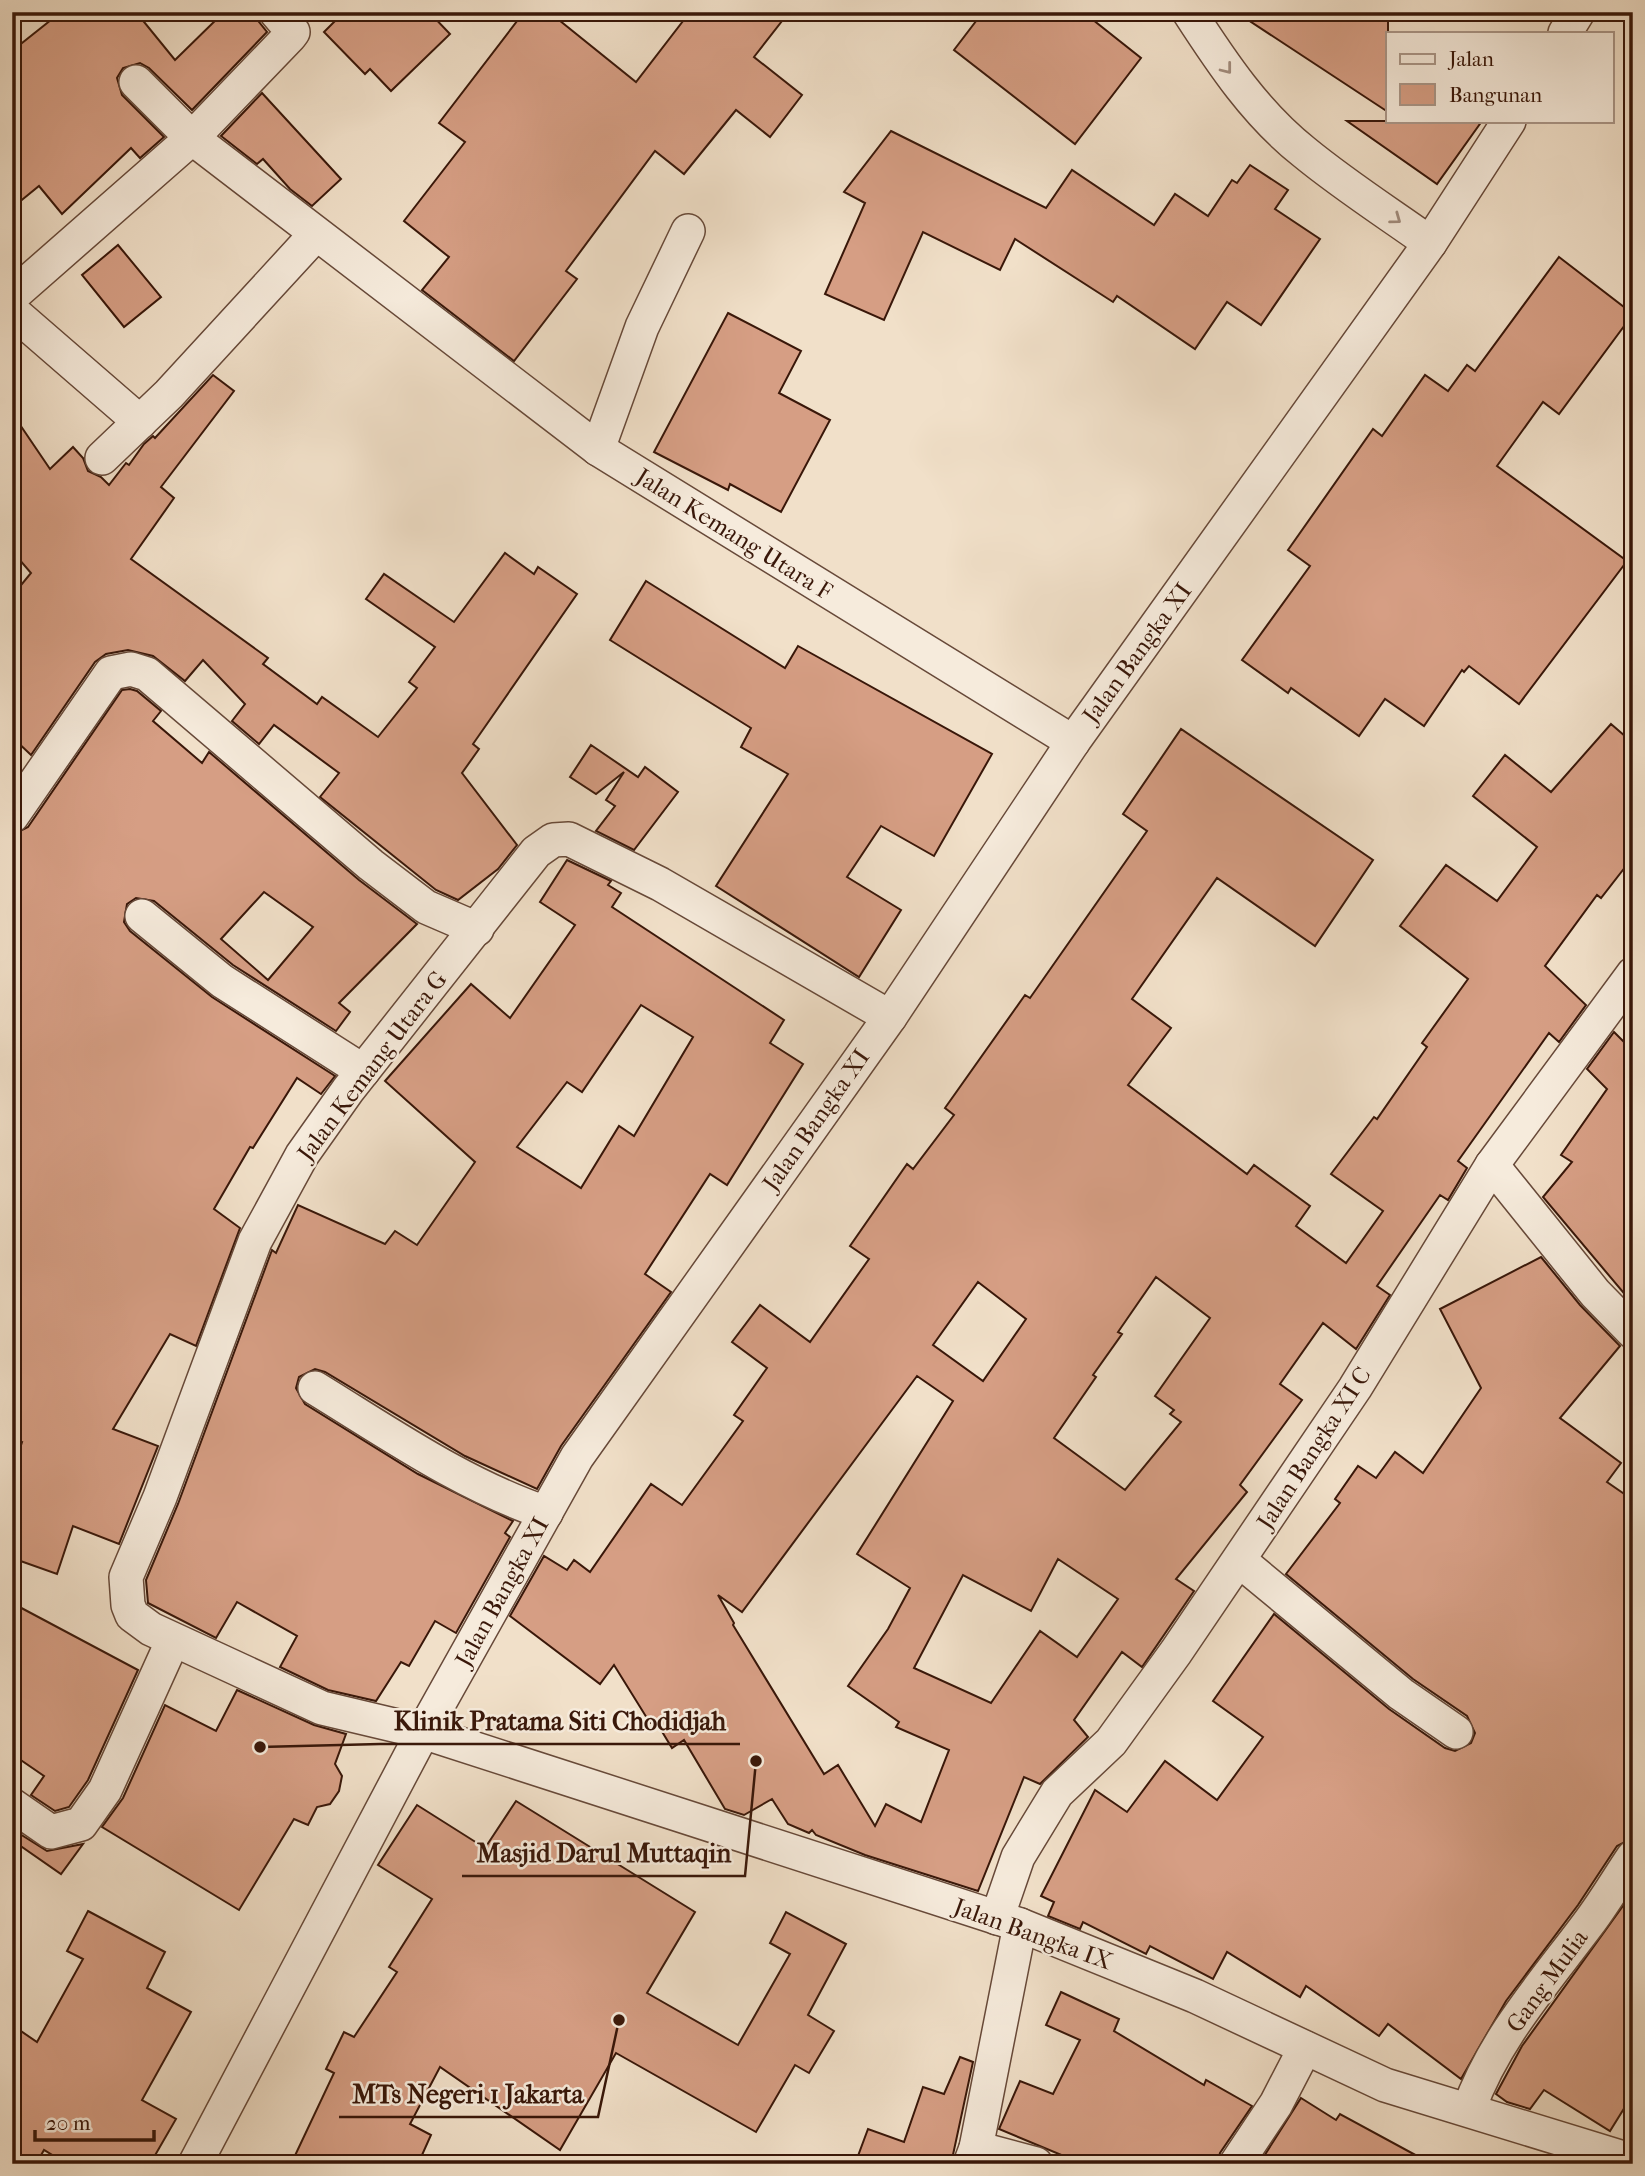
<svg xmlns="http://www.w3.org/2000/svg" width="1645" height="2176" font-family="'IM FELL French Canon',serif">
  <style>
    .building { fill: #d69e84; stroke: #391709; stroke-width: 2; fill-rule: evenodd }
    .lines { fill: none; stroke-linecap: round; stroke-linejoin: round }
    .minor-casing { stroke: #674939; stroke-width: 36 }
    .minor { stroke: #f6ebdc; stroke-width: 33 }
    .oneway { stroke: #a18c7d }
    .labels { text-anchor: middle; stroke-width: 5; stroke-linejoin: round; paint-order: stroke }
    .street-label { font-size: 24px; fill: #391709; stroke: #f6ebdc }
    .leader { fill: none; stroke: #391709; stroke-width: 2.5 }
    .callout-dot { fill: #391709; stroke: #f6ebdc; stroke-width: 2.5 }
    .callout-label { font-size: 26px; text-anchor: middle; font-weight: bold; fill: #391709; stroke: #f6ebdc; stroke-width: 5; stroke-linejoin: round; paint-order: stroke }
  </style>
  <rect width="100%" height="100%" fill="#f1e0c9"/>
  <filter id="stains"><feTurbulence type="fractalNoise" baseFrequency=".00286" numOctaves="4"/><feColorMatrix values="0 0 0 0 .2 0 0 0 0 .09 0 0 0 0 .02 0 0 0 .5 -.17"/></filter>
  <radialGradient id="worn" r=".72"><stop offset=".6" stop-color="#630" stop-opacity="0"/><stop offset="1" stop-color="#630" stop-opacity=".3"/></radialGradient>
  <g class="building">
    <polygon points="61,12 136,12 175,60 224,12 251,12 267,32 192,110 149,68 140,63 123,68 117,78 122,95 164,137 140,158 131,148 62,214 39,186 12,208 12,51"/>
    <polygon points="344,12 429,12 450,34 391,91 370,69 365,74 324,32"/>
    <polygon points="524,12 549,12 636,82 690,12 789,12 754,57 802,95 770,137 736,110 684,174 655,151 566,271 577,279 514,361 422,290 449,257 404,221 465,142 439,123"/>
    <polygon points="983,12 1083,12 1141,58 1075,144 954,50"/>
    <polygon points="1236,12 1388,12 1388,112"/>
    <polygon points="262,93 341,179 312,206 290,189 263,159 257,164 221,136"/>
    <polygon points="1347,121 1482,121 1437,184"/>
    <polygon points="891,131 1046,208 1072,170 1154,225 1175,194 1208,216 1232,180 1237,183 1250,165 1288,190 1275,209 1320,239 1261,325 1227,302 1195,349 1117,296 1113,302 1015,239 1000,270 923,232 884,320 825,294 865,203 844,192"/>
    <polygon points="118,245 161,297 124,327 82,275"/>
    <polygon points="1559,257 1633,314 1559,414 1543,402 1497,466 1627,561 1519,704 1469,666 1464,672 1462,670 1424,726 1385,699 1359,736 1291,688 1288,693 1242,660 1310,566 1288,550 1373,429 1382,436 1425,375 1448,391 1467,365 1475,371"/>
    <polygon points="728,313 801,351 779,393 830,420 781,512 730,484 728,490 654,452"/>
    <polygon points="213,375 234,391 161,487 174,498 131,559 268,658 263,664 317,704 322,697 378,737 417,688 409,682 435,647 366,599 384,574 454,622 505,553 534,574 538,567 577,594 473,744 479,749 462,773 517,845 498,869 458,900 436,890 320,797 339,773 274,725 259,744 232,721 245,704 203,660 185,681 153,656 128,650 106,654 95,662 31,755 12,737 12,596 31,573 12,551 12,413 50,469 73,447 83,458 88,471 101,477 109,485 126,463 129,465 144,444 153,436 155,438"/>
    <polygon points="646,581 785,668 798,646 992,754 934,856 881,826 847,877 901,910 859,977 716,886 788,774 741,747 751,728 610,640"/>
    <path d="M 130,689 L 137,691 L 161,711 L 153,721 L 202,763 L 209,752 L 359,880 L 417,924 L 339,1003 L 350,1012 L 336,1031 L 233,965 L 154,901 L 136,898 L 127,904 L 124,922 L 130,931 L 212,997 L 335,1076 L 321,1094 L 297,1078 L 253,1148 L 250,1147 L 214,1209 L 240,1228 L 196,1346 L 170,1334 L 113,1429 L 158,1446 L 119,1544 L 73,1526 L 57,1574 L 12,1558 L 12,1473 L 22,1442 L 12,1441 L 12,1131 L 19,1084 L 12,1083 L 12,835 L 28,827 L 122,690 ZM 264,892 L 313,927 L 268,980 L 221,939 Z"/>
    <path d="M 1611,724 L 1633,743 L 1633,857 L 1601,898 L 1597,895 L 1545,966 L 1586,1005 L 1559,1042 L 1549,1033 L 1458,1161 L 1467,1168 L 1448,1200 L 1440,1195 L 1377,1286 L 1390,1295 L 1356,1349 L 1323,1323 L 1280,1384 L 1302,1400 L 1240,1485 L 1247,1492 L 1176,1579 L 1194,1591 L 1142,1667 L 1122,1652 L 1074,1720 L 1088,1737 L 1040,1784 L 1024,1777 L 978,1891 L 865,1855 L 816,1835 L 812,1830 L 809,1833 L 788,1824 L 772,1799 L 744,1815 L 725,1809 L 684,1740 L 672,1748 L 655,1720 L 650,1723 L 614,1665 L 600,1684 L 510,1616 L 544,1556 L 567,1570 L 574,1560 L 590,1572 L 651,1484 L 682,1505 L 743,1421 L 734,1415 L 767,1368 L 732,1342 L 760,1305 L 810,1342 L 869,1259 L 850,1246 L 907,1164 L 913,1169 L 954,1115 L 945,1108 L 1025,995 L 1030,998 L 1147,831 L 1123,814 L 1181,729 L 1373,860 L 1315,946 L 1217,878 L 1132,999 L 1171,1028 L 1128,1085 L 1247,1174 L 1254,1165 L 1310,1206 L 1296,1226 L 1346,1263 L 1383,1211 L 1331,1174 L 1374,1117 L 1377,1119 L 1427,1047 L 1422,1043 L 1468,979 L 1400,926 L 1446,865 L 1497,901 L 1537,847 L 1473,796 L 1505,755 L 1551,792 ZM 1156,1277 L 1210,1318 L 1155,1396 L 1174,1410 L 1170,1414 L 1181,1422 L 1125,1490 L 1054,1438 L 1096,1377 L 1093,1375 L 1122,1334 L 1118,1332 ZM 978,1282 L 1026,1319 L 983,1381 L 933,1345 ZM 917,1376 L 953,1401 L 857,1554 L 910,1588 L 888,1629 L 848,1686 L 899,1722 L 896,1727 L 949,1750 L 921,1822 L 886,1804 L 875,1826 L 838,1765 L 824,1774 L 733,1625 L 734,1623 L 718,1595 L 742,1612 ZM 1058,1559 L 1118,1599 L 1077,1657 L 1040,1631 L 991,1703 L 914,1668 L 963,1575 L 1031,1611 Z"/>
    <polygon points="591,745 638,777 645,767 678,792 634,850 596,831 615,806 606,800 624,772 596,794 570,777"/>
    <path d="M 567,860 L 611,881 L 608,885 L 621,893 L 612,907 L 784,1020 L 770,1043 L 803,1064 L 727,1185 L 710,1174 L 645,1274 L 671,1292 L 561,1446 L 537,1489 L 465,1456 L 325,1372 L 315,1369 L 299,1377 L 296,1388 L 305,1404 L 418,1474 L 513,1521 L 505,1533 L 510,1537 L 456,1633 L 435,1621 L 409,1666 L 401,1662 L 376,1701 L 328,1690 L 280,1667 L 297,1636 L 237,1602 L 216,1638 L 148,1603 L 146,1580 L 178,1504 L 272,1250 L 276,1253 L 298,1205 L 385,1244 L 395,1231 L 417,1245 L 475,1162 L 385,1081 L 471,984 L 510,1018 L 575,925 L 540,902 ZM 641,1005 L 693,1037 L 634,1136 L 619,1126 L 581,1188 L 517,1147 L 567,1082 L 582,1092 Z"/>
    <polygon points="1614,1032 1633,1051 1633,1304 1543,1197 1572,1162 1561,1155 1607,1089 1587,1069"/>
    <polygon points="1541,1257 1580,1305 1620,1346 1560,1418 1621,1463 1607,1482 1633,1500 1633,1838 1617,1846 1578,1905 1506,2001 1461,2079 1388,2024 1379,2036 1306,1986 1300,1997 1227,1952 1213,1979 1150,1946 1146,1954 1083,1922 1080,1929 1048,1916 1054,1902 1041,1896 1095,1790 1127,1812 1165,1761 1217,1800 1263,1737 1213,1701 1274,1614 1389,1709 1445,1748 1455,1751 1471,1743 1475,1733 1467,1716 1413,1679 1286,1574 1340,1503 1335,1499 1358,1466 1376,1478 1395,1452 1423,1473 1481,1388 1440,1309"/>
    <polygon points="12,1603 138,1670 88,1780 69,1807 55,1811 31,1795 44,1776 12,1754"/>
    <polygon points="237,1690 314,1725 346,1734 335,1764 342,1776 339,1791 330,1804 317,1807 308,1825 294,1819 239,1910 102,1827 123,1798 165,1705 216,1731"/>
    <polygon points="516,1801 695,1912 647,1993 738,2045 790,1954 770,1943 786,1912 846,1944 808,2015 834,2031 809,2073 795,2065 756,2132 616,2053 560,2150 440,2067 410,2124 431,2135 418,2164 291,2164 334,2073 326,2069 344,2032 354,2037 397,1972 389,1967 432,1899 378,1865 417,1805 485,1848"/>
    <polygon points="12,1829 47,1851 83,1844 61,1874 12,1840"/>
    <polygon points="1633,1892 1633,2094 1610,2131 1544,2090 1530,2109 1507,2102 1496,2094 1522,2046"/>
    <polygon points="88,1911 165,1952 147,1988 191,2012 142,2100 176,2119 150,2164 67,2164 44,2150 36,2164 12,2164 12,2025 37,2042 83,1959 67,1951"/>
    <polygon points="1061,1992 1119,2019 1114,2031 1204,2085 1206,2080 1252,2106 1220,2153 1217,2164 1083,2164 999,2129 1020,2081 1053,2094 1080,2040 1046,2025"/>
    <polygon points="960,2057 973,2062 951,2164 855,2164 868,2129 904,2142 923,2087 944,2094"/>
    <polygon points="1301,2098 1336,2120 1340,2114 1432,2164 1259,2164"/>
  </g>
  <g class="lines">
    <defs>
      <g id="minor">
        <path d="M 1189,12 C 1222,63 1256,114 1304,152 C 1344,185 1388,213 1430,243"/>
        <polyline points="1565,33 1578,12"/>
        <polyline points="136,82 192,138 290,36 293,32 276,12"/>
        <polyline points="12,296 192,138 598,449 1073,742"/>
        <polyline points="12,311 140,422"/>
        <polyline points="598,449 642,327 688,231"/>
        <polyline points="102,458 169,394 316,234"/>
        <polyline points="12,816 111,673 131,669 147,674 371,865 426,907 477,929"/>
        <polyline points="142,916 222,981 363,1071"/>
        <polyline points="890,1017 660,884 569,839 553,840 536,852 348,1090 302,1155 255,1241 160,1497 126,1577 128,1605 132,1615 151,1629 322,1708 423,1732 1020,1925 1195,1996 1385,2085 1633,2161"/>
        <polyline points="1492,1165 1595,1293 1633,1332"/>
        <path d="M 315,1388 C 390,1434 463,1485 546,1513"/>
        <polyline points="1240,1561 1401,1694 1456,1732"/>
        <polyline points="12,1805 51,1832 81,1824 105,1790 173,1640"/>
        <polyline points="997,1918 1018,1857 1057,1793 1111,1742 1176,1652 1355,1388 1492,1165 1633,974"/>
        <path d="M 1469,2109 C 1494,2039 1544,1983 1588,1924 C 1604,1903 1618,1879 1633,1857"/>
        <polyline points="976,2148 1036,2164"/>
        <polyline points="195,2164 423,1732 577,1457 890,1017 1073,742 1430,243 1509,121"/>
        <polyline points="970,2164 976,2148 1020,1925"/>
        <polyline points="1236,2164 1276,2104 1305,2048"/>
      </g>
    </defs>
    <use href="#minor" class="minor-casing"/>
    <use href="#minor" class="minor"/>
  </g>
  <defs><path id="oneway-chevron" d="M-2-3.5L2.5 0L-2 3.5" fill="none" stroke-width="1.6" stroke-linecap="round" stroke-linejoin="round" transform="scale(1.75)"/></defs>
  <g class="oneway">
    <use href="#oneway-chevron" transform="translate(1227 69) rotate(52)"/>
    <use href="#oneway-chevron" transform="translate(1396 219) rotate(36)"/>
  </g>
  <g class="labels">
    <g class="street-label">
      <text transform="translate(734 534) rotate(32)" y="8">Jalan Kemang Utara F</text>
      <text transform="translate(1137 653) rotate(-54)" y="8">Jalan Bangka XI</text>
      <text transform="translate(372 1066) rotate(-53)" y="8">Jalan Kemang Utara G</text>
      <text transform="translate(816 1120) rotate(-55)" y="8">Jalan Bangka XI</text>
      <text transform="translate(1314 1448) rotate(-57)" y="8">Jalan Bangka XI C</text>
      <text transform="translate(502 1592) rotate(-61)" y="8">Jalan Bangka XI</text>
      <text transform="translate(1033 1934) rotate(20)" y="8">Jalan Bangka IX</text>
      <text transform="translate(1547 1981) rotate(-54)" y="8">Gang Mulia</text>
    </g>
  </g>
  <path class="leader" d="M260 1747L380 1744H740M756 1761L745 1876H462M619 2020L598 2117H339"/>
  <g class="callout-dot">
    <circle cx="260" cy="1747" r="7"/>
    <circle cx="756" cy="1761" r="7"/>
    <circle cx="619" cy="2020" r="7"/>
  </g>
  <g class="callout-label">
    <text x="560" y="1730">Klinik Pratama Siti Chodidjah</text>
    <text x="604" y="1862">Masjid Darul Muttaqin</text>
    <text x="468" y="2103">MTs Negeri 1 Jakarta</text>
  </g>
  <rect width="1645" height="2176" fill="none" stroke="#f1e0c9" stroke-width="42"/>
  <rect x="14" y="14" width="1617" height="2148" fill="none" stroke="#391709" stroke-width="3.5"/>
  <rect x="21" y="21" width="1603" height="2134" fill="none" stroke="#391709" stroke-width="2"/>
  <rect x="1386" y="32" width="228" height="91" fill="#f6ebdc" stroke="#aa9688" stroke-width="2"/>
  <rect x="1400" y="54" width="35" height="10" fill="#f6ebdc" stroke="#aa9688" stroke-width="2"/>
  <text x="1449" y="66" font-size="21" fill="#391709">Jalan</text>
  <rect x="1400" y="84" width="35" height="21" fill="#d69e84" stroke="#aa9688" stroke-width="2"/>
  <text x="1449" y="102" font-size="21" fill="#391709">Bangunan</text>
  <path d="M35 2130v10h119v-10" fill="none" stroke="#391709" stroke-width="3.5"/>
  <text x="46" y="2130" font-size="21" fill="#391709" stroke="#f6ebdc" stroke-width="5" paint-order="stroke">20 m</text>
  <rect width="100%" height="100%" filter="url(#stains)"/>
  <rect width="100%" height="100%" fill="url(#worn)"/>
</svg>
